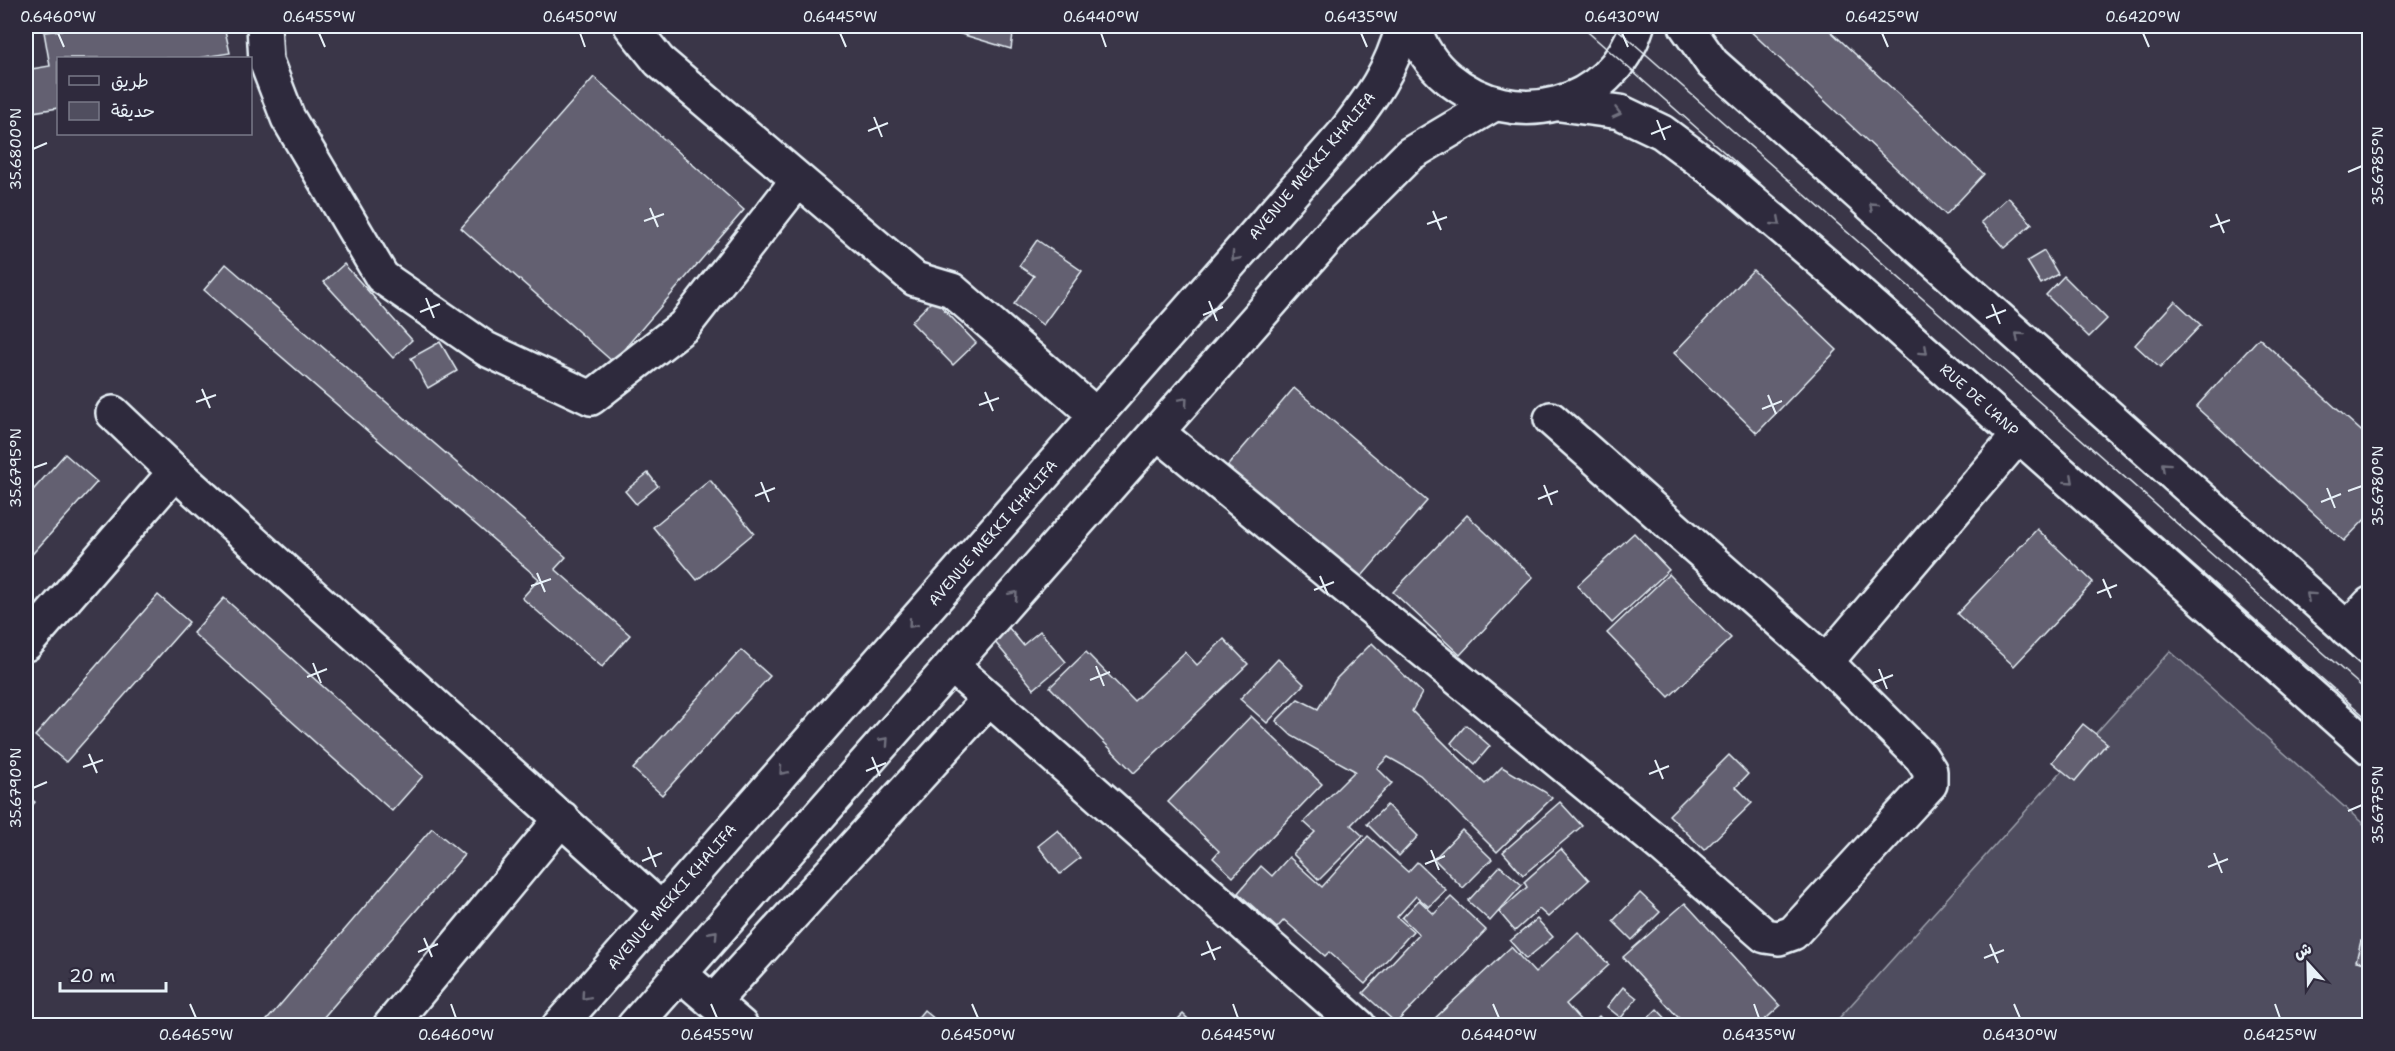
<svg xmlns="http://www.w3.org/2000/svg" width="2395" height="1051" font-family="'Shantell Sans','Playpen Sans Arabic',sans-serif">
  <style>
    .green { fill: #504e5f; stroke: #9ca0ac; stroke-width: 1.5 }
    .building { fill: #636171; stroke: #e8f1f8; stroke-width: 1.5 }
    .lines { fill: none; stroke-linecap: round; stroke-linejoin: round }
    .minor-casing { stroke: #e8f1f8; stroke-width: 38 }
    .major-casing { stroke: #e8f1f8; stroke-width: 38 }
    .minor { stroke: #2f2a3d; stroke-width: 33 }
    .major { stroke: #2f2a3d; stroke-width: 33 }
    .tram { stroke: #e8f1f8; stroke-width: 1.5 }
    .oneway { stroke: #70707e }
    .ticks { fill: none; stroke: #e8f1f8; stroke-width: 2 }
    .labels { text-anchor: middle; stroke-width: 5; stroke-linejoin: round; paint-order: stroke }
    .street-label { font-size: 15px; fill: #e8f1f8; stroke: #2f2a3d }
    .neatline { fill: none; stroke: #e8f1f8; stroke-width: 2 }
    .ticks-label { font-size: 15px; text-anchor: middle; fill: #e8f1f8 }
  </style>
  <rect width="100%" height="100%" fill="#3a3648"/>
  <filter id="ink" filterUnits="userSpaceOnUse"><feTurbulence type="fractalNoise" baseFrequency=".0167" numOctaves="2"/><feDisplacementMap in="SourceGraphic" scale="12" xChannelSelector="R" yChannelSelector="G"/><feConvolveMatrix kernelMatrix="1 2 1 2 8 2 1 2 1" color-interpolation-filters="sRGB"/></filter>
  <g filter="url(#ink)">
    <polygon class="green" points="2170,651 2369,829 2369,1025 1832,1026"/>
    <g class="building">
      <polygon points="100,26 224,26 230,53 198,58 58,58 58,108 26,113 26,70 50,66 44,32"/>
      <polygon points="934,26 1014,26 1011,49"/>
      <polygon points="1745,26 1825,26 1984,174 1946,215"/>
      <polygon points="594,77 744,210 613,362 461,228"/>
      <polygon points="2008,197 2032,224 2004,248 1981,222"/>
      <polygon points="1037,240 1082,271 1043,325 1014,304 1034,276 1019,266"/>
      <polygon points="2044,251 2058,274 2041,284 2027,261"/>
      <polygon points="226,264 566,557 555,569 630,635 602,667 522,598 539,579 204,290"/>
      <polygon points="344,264 412,340 393,358 324,282"/>
      <polygon points="1753,270 1837,350 1757,433 1674,353"/>
      <polygon points="2064,276 2107,319 2089,337 2046,295"/>
      <polygon points="934,299 976,343 953,365 911,322"/>
      <polygon points="2175,301 2201,325 2160,368 2135,345"/>
      <polygon points="2259,338 2370,439 2370,514 2344,541 2196,407"/>
      <polygon points="440,342 457,371 428,388 411,358"/>
      <polygon points="1294,388 1427,501 1356,583 1224,470"/>
      <polygon points="65,454 97,482 26,561 26,498"/>
      <polygon points="648,473 658,486 636,504 625,491"/>
      <polygon points="710,480 754,533 697,580 653,527"/>
      <polygon points="1467,515 1533,577 1460,655 1393,592"/>
      <polygon points="2037,529 2093,582 2014,666 1957,614"/>
      <polygon points="1634,533 1669,570 1612,623 1577,586"/>
      <polygon points="1669,574 1731,638 1669,697 1607,633"/>
      <polygon points="158,595 189,622 66,762 35,736"/>
      <polygon points="224,598 423,776 392,811 193,633"/>
      <polygon points="1004,622 1023,645 1040,631 1066,662 1034,689 989,635"/>
      <polygon points="1224,639 1248,664 1134,773 1050,687 1086,652 1134,701 1185,652 1197,665"/>
      <polygon points="1372,643 1422,693 1412,711 1485,784 1502,767 1545,792 1552,798 1497,852 1420,775 1388,757 1377,768 1392,783 1351,825 1363,836 1319,880 1293,854 1315,832 1304,822 1355,771 1292,736 1276,721 1298,699 1318,709 1336,679"/>
      <polygon points="741,650 770,676 662,795 633,769"/>
      <polygon points="1278,659 1304,684 1267,723 1240,699"/>
      <polygon points="1251,716 1322,784 1233,877 1213,858 1219,851 1168,802"/>
      <polygon points="2083,724 2107,743 2075,781 2052,762"/>
      <polygon points="1466,725 1490,746 1475,764 1451,743"/>
      <polygon points="1729,755 1748,774 1736,787 1752,803 1704,850 1669,815"/>
      <polygon points="26,795 35,802 26,813"/>
      <polygon points="1560,802 1582,826 1523,875 1503,852"/>
      <polygon points="1387,805 1418,836 1399,856 1367,824"/>
      <polygon points="432,828 464,855 316,1026 262,1026"/>
      <polygon points="1058,830 1080,858 1060,874 1038,846"/>
      <polygon points="1462,830 1492,859 1463,888 1434,859"/>
      <polygon points="1368,836 1408,872 1417,862 1446,890 1429,907 1416,896 1397,917 1413,931 1365,984 1329,952 1325,956 1284,920 1277,928 1238,893 1261,866 1272,876 1289,857 1322,887"/>
      <polygon points="1561,849 1589,880 1548,917 1539,909 1515,931 1499,912 1527,887 1524,882"/>
      <polygon points="1500,866 1522,885 1490,921 1468,901"/>
      <polygon points="1640,893 1660,912 1632,940 1613,921"/>
      <polygon points="1451,897 1486,930 1396,1023 1363,993 1419,934 1402,918 1419,900 1434,914"/>
      <polygon points="1685,903 1780,1006 1758,1026 1686,1026 1623,957"/>
      <polygon points="1537,919 1553,937 1526,959 1510,941"/>
      <polygon points="1578,932 1609,965 1566,1004 1582,1022 1578,1026 1436,1026 1432,1021 1511,947 1535,973"/>
      <polygon points="2361,941 2370,943 2370,964 2356,961"/>
      <polygon points="1623,987 1637,998 1621,1018 1607,1007"/>
      <polygon points="1657,1009 1673,1026 1640,1026"/>
      <polygon points="924,1010 943,1026 911,1026"/>
      <polygon points="1183,1014 1195,1026 1171,1026"/>
      <polygon points="1599,1016 1608,1026 1589,1026"/>
    </g>
    <g class="lines">
      <defs>
        <g id="minor">
          <polyline points="264,26 266,61 288,118 382,277 486,349 591,398 684,326 798,180"/>
          <polyline points="631,26 659,61 915,279 952,290 1096,415"/>
          <polyline points="113,413 175,472 661,909"/>
          <polyline points="1157,432 1662,846 1765,936 1779,938 1793,933 1930,784 1930,771 1921,757 1826,662 1551,419"/>
          <polyline points="2347,629 2370,604"/>
          <polyline points="26,644 175,472"/>
          <polyline points="1826,662 2019,435"/>
          <polyline points="952,666 1359,1026"/>
          <polyline points="679,973 741,1026"/>
          <polyline points="713,1002 989,699"/>
          <polyline points="390,1026 562,818"/>
        </g>
        <g id="major">
          <path d="M 1414,26 C 1419,46 1432,65 1448,78 C 1514,133 1611,108 1637,26"/>
          <polyline points="1686,26 1712,63 2370,649"/>
          <polyline points="1560,104 1620,112 1662,132 1729,182 1861,295 2370,748"/>
          <path d="M 559,1026 L 1342,136 C 1371,98 1391,72 1403,26"/>
          <polyline points="634,1026 1341,223 1410,154 1494,104"/>
        </g>
      </defs>
      <use href="#minor" class="minor-casing"/>
      <use href="#major" class="major-casing"/>
      <use href="#minor" class="minor"/>
      <use href="#major" class="major"/>
      <g class="tram">
        <polyline points="1581,26 2370,721"/>
        <polyline points="1614,26 2370,694"/>
      </g>
    </g>
    <defs><path id="oneway-chevron" d="M-2-3.5L2.5 0L-2 3.5" fill="none" stroke-width="1.6" stroke-linecap="round" stroke-linejoin="round" transform="scale(1.5)"/></defs>
    <g class="oneway">
      <use href="#oneway-chevron" transform="translate(1617 113) rotate(15)"/>
      <use href="#oneway-chevron" transform="translate(1873 206) rotate(-138)"/>
      <use href="#oneway-chevron" transform="translate(1777 222) rotate(41)"/>
      <use href="#oneway-chevron" transform="translate(1235 257) rotate(131)"/>
      <use href="#oneway-chevron" transform="translate(2019 336) rotate(-138)"/>
      <use href="#oneway-chevron" transform="translate(1924 351) rotate(42)"/>
      <use href="#oneway-chevron" transform="translate(1184 401) rotate(-49)"/>
      <use href="#oneway-chevron" transform="translate(2165 466) rotate(-138)"/>
      <use href="#oneway-chevron" transform="translate(2070 480) rotate(42)"/>
      <use href="#oneway-chevron" transform="translate(1014 595) rotate(-49)"/>
      <use href="#oneway-chevron" transform="translate(2310 596) rotate(-138)"/>
      <use href="#oneway-chevron" transform="translate(912 624) rotate(131)"/>
      <use href="#oneway-chevron" transform="translate(885 741) rotate(-48)"/>
      <use href="#oneway-chevron" transform="translate(783 771) rotate(131)"/>
      <use href="#oneway-chevron" transform="translate(714 934) rotate(-48)"/>
      <use href="#oneway-chevron" transform="translate(585 996) rotate(131)"/>
    </g>
  </g>
  <path class="ticks" d="M 58,33 L 64,47M 319,33 L 325,47M 580,33 L 585,47M 840,33 L 846,47M 1101,33 L 1106,47M 1361,33 L 1367,47M 1622,33 L 1628,47M 1882,33 L 1888,47M 2143,33 L 2149,47M 874,117 L 882,137M 1657,120 L 1665,140M 868,131 L 888,123M 1651,134 L 1671,126M 33,149 L 47,143M 2348,172 L 2362,166M 650,208 L 658,227M 1433,211 L 1441,230M 2216,214 L 2224,233M 644,221 L 664,214M 1427,224 L 1447,217M 2210,227 L 2230,220M 426,298 L 434,318M 1209,301 L 1217,321M 1992,304 L 2000,324M 420,312 L 440,304M 1203,315 L 1223,307M 1986,318 L 2006,310M 202,389 L 210,408M 985,392 L 993,411M 1768,395 L 1776,414M 196,402 L 216,395M 979,405 L 999,398M 1762,409 L 1782,401M 33,468 L 47,463M 761,482 L 769,502M 1544,485 L 1552,505M 2327,488 L 2335,508M 2348,491 L 2362,486M 755,496 L 775,488M 1538,499 L 1558,491M 2321,502 L 2341,494M 537,573 L 545,592M 1320,576 L 1328,595M 2103,579 L 2111,598M 531,586 L 551,579M 1314,590 L 1334,582M 2097,593 L 2117,585M 313,663 L 321,683M 1096,666 L 1104,686M 1879,669 L 1887,689M 307,677 L 327,669M 1090,680 L 1110,672M 1873,683 L 1893,675M 89,754 L 97,773M 872,757 L 880,776M 1655,760 L 1663,779M 83,767 L 103,760M 866,771 L 886,763M 1649,774 L 1669,766M 33,788 L 47,782M 2348,811 L 2362,805M 648,847 L 656,867M 1431,850 L 1439,870M 2214,853 L 2222,873M 642,861 L 662,853M 1425,864 L 1445,856M 2208,867 L 2228,859M 424,938 L 432,957M 1207,941 L 1215,960M 1990,944 L 1998,963M 418,952 L 438,944M 1201,955 L 1221,947M 1984,958 L 2004,950M 190,1004 L 196,1018M 451,1004 L 456,1018M 711,1004 L 717,1018M 972,1004 L 978,1018M 1233,1004 L 1238,1018M 1493,1004 L 1499,1018M 1754,1004 L 1759,1018M 2014,1004 L 2020,1018M 2275,1004 L 2280,1018"/>
  <g class="labels">
    <g class="street-label">
      <text transform="translate(1312 166) rotate(-50)" y="5">AVENUE MEKKI KHALIFA</text>
      <text transform="translate(1979 400) rotate(42)" y="5">RUE DE L'ANP</text>
      <text transform="translate(993 533) rotate(-49)" y="5">AVENUE MEKKI KHALIFA</text>
      <text transform="translate(672 897) rotate(-49)" y="5">AVENUE MEKKI KHALIFA</text>
    </g>
  </g>
  <rect width="2395" height="1051" fill="none" stroke="#2f2a3d" stroke-width="66"/>
  <rect x="57" y="57" width="195" height="78" fill="#2f2a3d" stroke="#797a88" stroke-width="1.5"/>
  <rect x="69" y="76" width="30" height="9" fill="#2f2a3d" stroke="#797a88" stroke-width="1.5"/>
  <text x="111" y="87" font-size="18" fill="#e8f1f8">طريق</text>
  <rect x="69" y="102" width="30" height="18" fill="#504e5f" stroke="#797a88" stroke-width="1.5"/>
  <text x="111" y="117" font-size="18" fill="#e8f1f8">حديقة</text>
  <g transform="translate(2308 964) rotate(338)" stroke="#2f2a3d" stroke-width="4.5" paint-order="stroke">
  <path d="M0-4.5L10 22L0 15L-10 22Z" fill="#e8f1f8"/>
  <text y="-9" font-size="16" font-weight="bold" text-anchor="middle" fill="#e8f1f8">ش</text>
  </g>
  <path d="M60 982v9h106v-9" fill="none" stroke="#e8f1f8" stroke-width="3"/>
  <text x="69" y="982" font-size="18" fill="#e8f1f8" stroke="#2f2a3d" stroke-width="4.5" paint-order="stroke">20 m</text>
  <rect x="33" y="33" width="2329" height="985" class="neatline"/>
  <g class="ticks-label">
    <text x="58" y="22">0.6460°W</text>
    <text x="319" y="22">0.6455°W</text>
    <text x="580" y="22">0.6450°W</text>
    <text x="840" y="22">0.6445°W</text>
    <text x="1101" y="22">0.6440°W</text>
    <text x="1361" y="22">0.6435°W</text>
    <text x="1622" y="22">0.6430°W</text>
    <text x="1882" y="22">0.6425°W</text>
    <text x="2143" y="22">0.6420°W</text>
    <text transform="translate(16 149) rotate(-90)" y="5">35.6800°N</text>
    <text transform="translate(2378 166) rotate(-90)" y="5">35.6785°N</text>
    <text transform="translate(16 468) rotate(-90)" y="5">35.6795°N</text>
    <text transform="translate(2378 486) rotate(-90)" y="5">35.6780°N</text>
    <text transform="translate(16 788) rotate(-90)" y="5">35.6790°N</text>
    <text transform="translate(2378 805) rotate(-90)" y="5">35.6775°N</text>
    <text x="196" y="1040">0.6465°W</text>
    <text x="456" y="1040">0.6460°W</text>
    <text x="717" y="1040">0.6455°W</text>
    <text x="978" y="1040">0.6450°W</text>
    <text x="1238" y="1040">0.6445°W</text>
    <text x="1499" y="1040">0.6440°W</text>
    <text x="1759" y="1040">0.6435°W</text>
    <text x="2020" y="1040">0.6430°W</text>
    <text x="2280" y="1040">0.6425°W</text>
  </g>
</svg>
